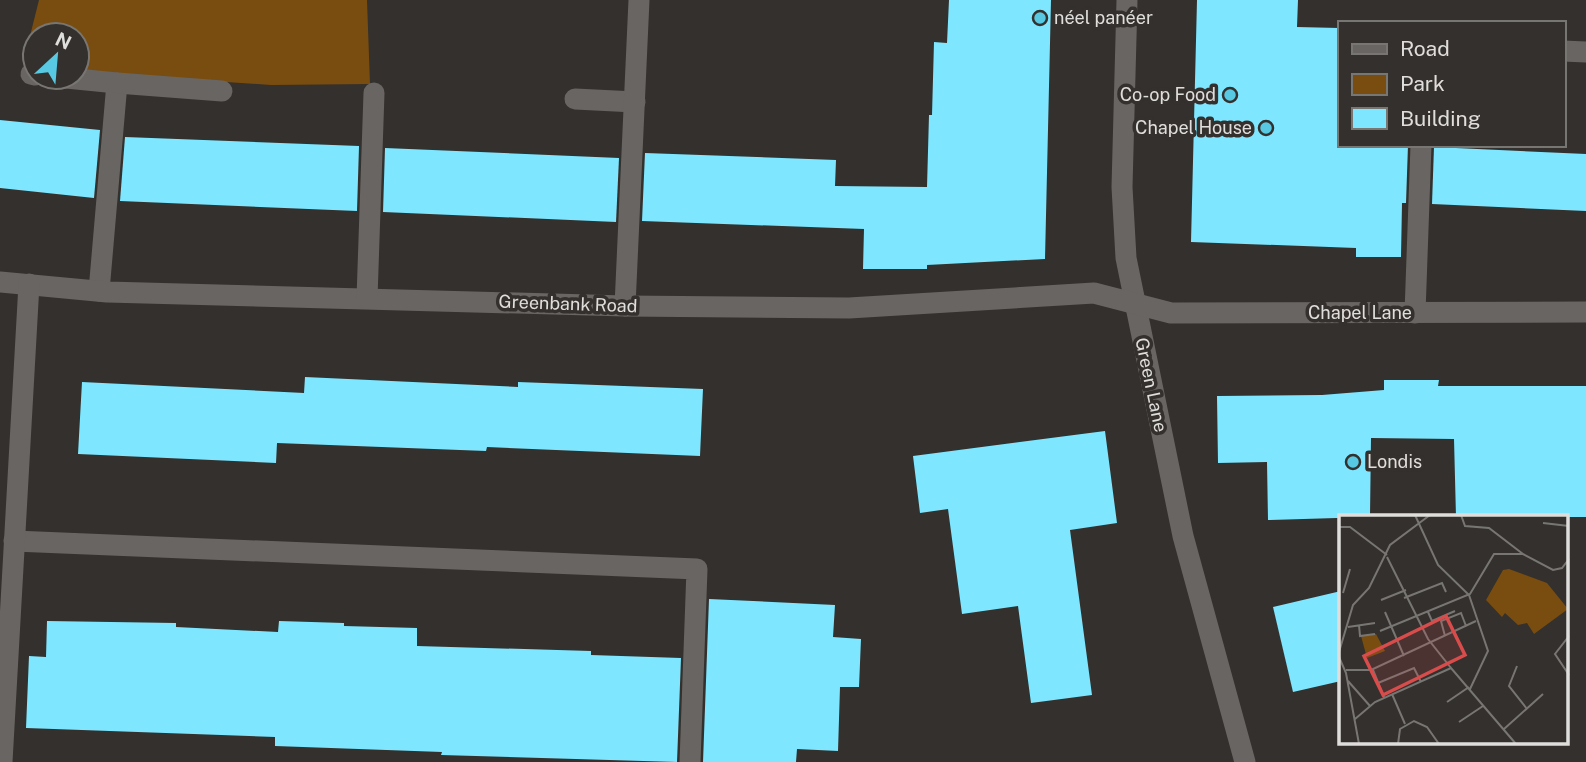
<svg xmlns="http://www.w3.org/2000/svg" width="1586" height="762" font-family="'Public Sans',sans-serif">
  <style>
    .green { fill: #794d0f }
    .building { fill: #7ee6fe }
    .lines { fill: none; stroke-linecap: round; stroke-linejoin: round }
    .minor { stroke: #696562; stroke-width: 21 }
    .poi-dot { fill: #57c9e2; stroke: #33302d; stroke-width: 2.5 }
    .labels { text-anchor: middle; stroke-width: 7; stroke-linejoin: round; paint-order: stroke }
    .poi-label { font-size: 18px; fill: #e0dedc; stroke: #33302d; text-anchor: start }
    .street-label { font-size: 18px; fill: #e0dedc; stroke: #33302d }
    .inset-road { fill: none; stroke: #787673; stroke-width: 2 }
    .view { fill: #d84c4c; fill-opacity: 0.15; stroke: #d84c4c; stroke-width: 3.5 }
    .inset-edge { fill: none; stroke: #e0dedc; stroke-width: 3.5 }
  </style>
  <rect width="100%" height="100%" fill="#33302d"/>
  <polygon class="green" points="39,0 367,0 370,84 271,85 77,72 77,35 35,35 35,65 23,64"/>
  <g class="building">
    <polygon points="949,0 1051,0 1045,259 927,265 927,269 863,269 864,229 642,221 645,153 836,160 835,186 927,187 929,115 932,115 934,42 947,43"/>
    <polygon points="1197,0 1298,0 1297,27 1339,28 1339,145 1408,145 1406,203 1402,203 1401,257 1356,257 1356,248 1191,242"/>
    <polygon points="0,120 100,130 94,198 0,188"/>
    <polygon points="125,137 359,146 357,211 120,201"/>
    <polygon points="1434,147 1586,154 1586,211 1432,204"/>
    <polygon points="385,148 619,158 616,222 383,212"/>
    <polygon points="305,377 518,387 518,382 703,389 700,456 487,447 486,451 277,443 276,463 78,454 82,382 304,393"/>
    <polygon points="1384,380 1439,380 1438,386 1586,386 1586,517 1456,517 1454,439 1371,438 1370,517 1268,520 1267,462 1218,463 1217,396 1322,395 1384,390"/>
    <polygon points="1105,431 1117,523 1070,530 1092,695 1031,703 1018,606 962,614 948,509 920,513 913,456"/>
    <polygon points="1341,591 1341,681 1293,692 1273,607"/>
    <polygon points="709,599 835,605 833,637 861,639 859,687 840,687 838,751 797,749 796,762 703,762"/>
    <polygon points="47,621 176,623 176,627 278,632 279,621 344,623 344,626 417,628 417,646 591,651 591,655 681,658 677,762 441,755 442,752 275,746 275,737 26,728 29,656 46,657"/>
  </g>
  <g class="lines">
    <g class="minor">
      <polyline points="1127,0 1122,187 1126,258 1183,536 1245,762"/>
      <polyline points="1563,51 1586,52"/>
      <polyline points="31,74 35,75"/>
      <polyline points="56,77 117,83 99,291"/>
      <polyline points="117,83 222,91"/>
      <polyline points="575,99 635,102"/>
      <polyline points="0,282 107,292 625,306 849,308 1094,293 1171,313 1586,312"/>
      <polyline points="367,298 374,93"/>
      <polyline points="625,306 639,0"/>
      <polyline points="1415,313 1421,145"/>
      <polyline points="14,541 697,569 690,762"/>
      <polyline points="2,762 29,284"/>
    </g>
  </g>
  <g class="poi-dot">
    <circle cx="1040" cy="18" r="7"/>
    <circle cx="1230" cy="95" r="7"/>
    <circle cx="1266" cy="128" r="7"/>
    <circle cx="1353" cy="462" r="7"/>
  </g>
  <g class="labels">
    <g class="poi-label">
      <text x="1054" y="24">néel panéer</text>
      <text x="1216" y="101" text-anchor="end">Co-op Food</text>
      <text x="1252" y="134" text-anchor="end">Chapel House</text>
      <text x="1367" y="468">Londis</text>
    </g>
    <g class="street-label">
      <text transform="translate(568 304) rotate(2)" y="6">Greenbank Road</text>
      <text x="1360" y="319">Chapel Lane</text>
      <text transform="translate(1151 385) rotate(78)" y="6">Green Lane</text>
    </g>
  </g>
  <g transform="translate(1339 515)">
    <rect width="229" height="229" fill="#33302d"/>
    <path d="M 170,54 L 208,68 L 229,94 L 195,119 L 188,108 L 179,110 L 166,98 L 163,102 L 147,85 L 164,55 ZM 37,119 L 46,136 L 28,143 L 22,121 Z" fill="#794d0f"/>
    <path class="inset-road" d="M 76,0 L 99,50 L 130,80 L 149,136 L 131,174M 122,0 L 126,11 L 150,13 L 184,39M 204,8 L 230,11M 0,12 L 11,12 L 48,40M 48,42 L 89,124 L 112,153M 4,78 L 11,54M 65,83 L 103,68 L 107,77M 42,85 L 67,75M 46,97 L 65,141M 89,97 L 93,106 L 116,96M 20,110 L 21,121 L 36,119M 9,112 L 36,108M 41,116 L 131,79 L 155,39 L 184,39 L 214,55 L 223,53 L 230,44M 106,121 L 102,106 L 122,98 L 127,111M 230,121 L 216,139 L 230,160M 0,137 L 14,90 L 30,73 L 51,30 L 91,0M 0,142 L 7,158 L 20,229M 178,151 L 170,171 L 188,194M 7,155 L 32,155 L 137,106M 34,155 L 45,182M 9,166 L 31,191M 39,168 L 75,153 L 82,167M 53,179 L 66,209M 108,187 L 130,172M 16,204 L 36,187 L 112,153 L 177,229M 120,207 L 144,191M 165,214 L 204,179M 59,229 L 61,214 L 75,206 L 88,212 L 100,229"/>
    <path class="view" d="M 107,101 L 126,140 L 44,180 L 25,141 Z"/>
    <rect width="229" height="229" class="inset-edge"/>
  </g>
  <rect x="1338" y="21" width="228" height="126" fill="#33302d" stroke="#787673" stroke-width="2"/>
  <rect x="1352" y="44" width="35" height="10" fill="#696562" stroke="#787673" stroke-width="2"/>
  <text x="1400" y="56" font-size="21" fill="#e0dedc">Road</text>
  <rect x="1352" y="74" width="35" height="21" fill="#794d0f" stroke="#787673" stroke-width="2"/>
  <text x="1400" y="91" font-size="21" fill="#e0dedc">Park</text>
  <rect x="1352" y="108" width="35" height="21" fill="#7ee6fe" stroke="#787673" stroke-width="2"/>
  <text x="1400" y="126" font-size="21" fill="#e0dedc">Building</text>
  <g transform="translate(56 56) rotate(26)"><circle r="33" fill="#33302d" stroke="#787673" stroke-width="2"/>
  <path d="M0-5L12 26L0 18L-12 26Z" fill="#57c9e2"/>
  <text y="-10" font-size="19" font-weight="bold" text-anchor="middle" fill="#e0dedc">N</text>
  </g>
</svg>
